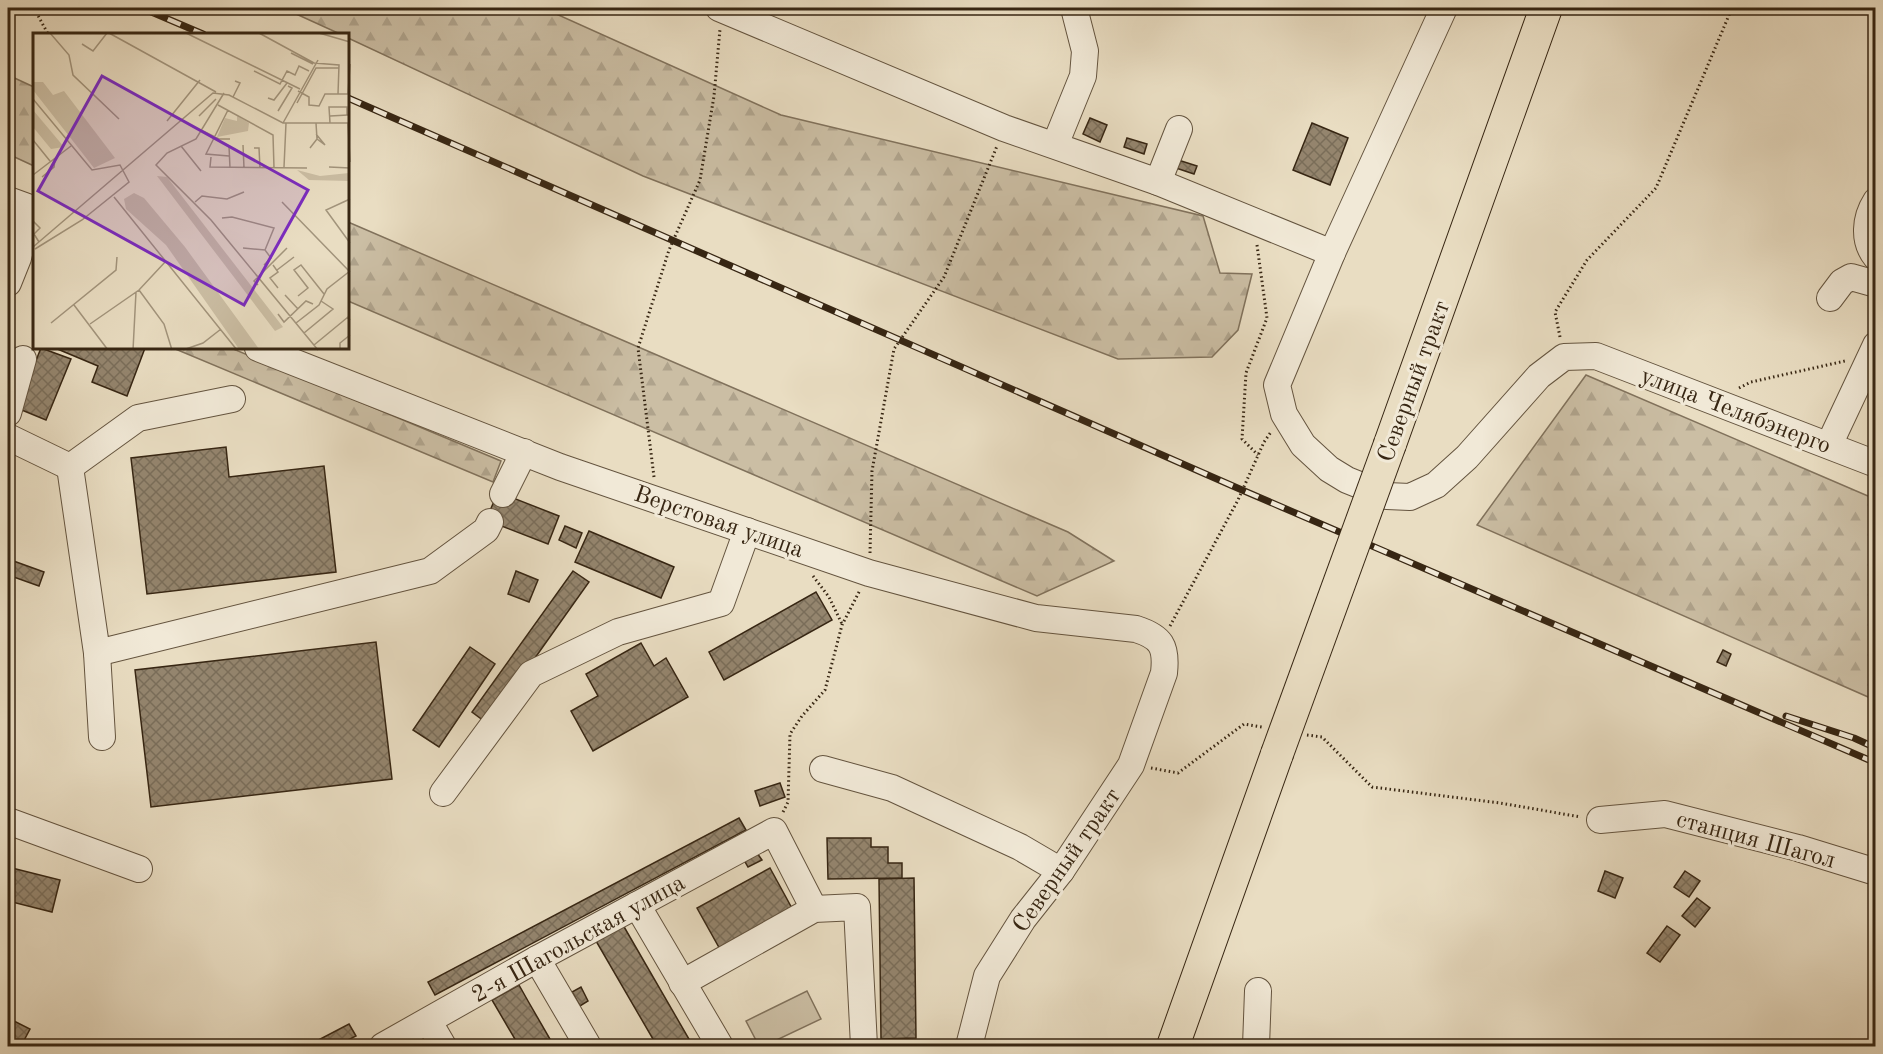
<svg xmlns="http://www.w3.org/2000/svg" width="1883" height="1054" font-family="'Old Standard TT',serif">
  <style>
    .grass { fill: #cbbea4; stroke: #81725c; stroke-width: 1.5 }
    .forest { fill: url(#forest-firs); stroke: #81725c; stroke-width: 1.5 }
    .building { fill: url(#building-cross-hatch); stroke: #372613; stroke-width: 1.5 }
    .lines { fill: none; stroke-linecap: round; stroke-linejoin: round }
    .minor-casing { stroke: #64543f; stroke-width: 28 }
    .major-casing { stroke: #372613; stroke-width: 34 }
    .path { stroke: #372613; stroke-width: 3; stroke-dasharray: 1.5 3; stroke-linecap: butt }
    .minor { stroke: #f1e9d7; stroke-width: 26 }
    .major { stroke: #e9ddc2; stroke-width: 32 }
    .rail-casing { stroke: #372613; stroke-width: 7 }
    .rail { stroke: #f1e9d7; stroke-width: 4.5; stroke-dasharray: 14; stroke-linecap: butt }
    .major-bridge-casing { stroke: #372613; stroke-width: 34; stroke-linecap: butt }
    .major-bridge { stroke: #e9ddc2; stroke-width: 32 }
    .labels { text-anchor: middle; stroke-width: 6; stroke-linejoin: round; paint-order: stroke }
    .street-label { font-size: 24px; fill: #372613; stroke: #f1e9d7 }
    .inset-road { fill: none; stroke: #a2947c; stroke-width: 1.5 }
    .view { fill: #7b2cbf; fill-opacity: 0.15; stroke: #7b2cbf; stroke-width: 3 }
    .inset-edge { fill: none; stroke: #372613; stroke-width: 3 }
  </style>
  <defs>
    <pattern id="forest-firs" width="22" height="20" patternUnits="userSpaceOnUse" patternTransform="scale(1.5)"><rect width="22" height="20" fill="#cbbea4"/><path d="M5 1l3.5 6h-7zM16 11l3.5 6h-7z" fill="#afa38c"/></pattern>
    <pattern id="building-cross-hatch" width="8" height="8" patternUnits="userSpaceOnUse" patternTransform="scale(1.5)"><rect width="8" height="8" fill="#94856e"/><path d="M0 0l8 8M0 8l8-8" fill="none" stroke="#7a6d59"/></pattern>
  </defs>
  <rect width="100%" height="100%" fill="#e9ddc2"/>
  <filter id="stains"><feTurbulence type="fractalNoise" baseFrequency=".00333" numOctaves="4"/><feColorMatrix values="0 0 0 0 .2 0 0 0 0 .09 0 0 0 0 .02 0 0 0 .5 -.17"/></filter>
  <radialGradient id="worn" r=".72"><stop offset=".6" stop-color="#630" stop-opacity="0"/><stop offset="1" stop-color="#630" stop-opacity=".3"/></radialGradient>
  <polygon class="grass" points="807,991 821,1019 764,1046 759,1046 746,1021"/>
  <g class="forest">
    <polygon points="283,8 543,8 781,115 1203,216 1220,273 1252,274 1238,330 1212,357 1118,359 643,176 348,38 348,34 340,34"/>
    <polygon points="8,75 34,87 34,166 8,154"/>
    <polygon points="348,222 1068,532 1114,561 1037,596 348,301"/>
    <polygon points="173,348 231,348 501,461 493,482"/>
    <polygon points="1586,375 1875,499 1875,700 1477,525"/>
  </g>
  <g class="building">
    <polygon points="1090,118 1107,125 1100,142 1083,134"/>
    <polygon points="1312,123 1348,138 1330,185 1293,170"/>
    <polygon points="1127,138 1147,144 1144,154 1124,147"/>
    <polygon points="1175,159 1197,166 1194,174 1173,167"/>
    <polygon points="41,348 71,359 46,420 17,408"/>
    <polygon points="55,348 145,348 127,396 92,382 98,366"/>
    <polygon points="226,447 229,477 324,466 336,572 147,594 131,458"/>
    <polygon points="498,492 559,516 548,544 486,520"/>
    <polygon points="565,526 582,533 576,548 559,540"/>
    <polygon points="589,531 674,567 661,598 575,562"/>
    <polygon points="8,559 44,572 39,586 8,575"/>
    <polygon points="516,571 538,580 529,602 508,594"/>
    <polygon points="573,571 589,582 488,724 472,712"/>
    <polygon points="816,592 832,620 724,680 709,652"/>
    <polygon points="376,642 392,779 151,807 135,670"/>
    <polygon points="641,643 654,666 666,658 688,697 593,751 571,711 598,696 586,674"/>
    <polygon points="470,647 495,664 439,747 413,730"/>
    <polygon points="1723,650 1731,654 1726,666 1717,662"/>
    <polygon points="780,783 785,797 760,806 755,791"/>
    <polygon points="739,818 746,830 435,995 428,982"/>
    <polygon points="827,838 871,838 871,847 888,847 888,863 902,863 902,878 828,879"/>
    <polygon points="757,853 762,860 748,867 744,860"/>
    <polygon points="8,867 60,880 52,912 8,901"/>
    <polygon points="770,868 794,912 721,951 697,908"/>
    <polygon points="1605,871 1623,878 1615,898 1598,891"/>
    <polygon points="1685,871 1700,881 1689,897 1674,887"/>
    <polygon points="914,878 916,1038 881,1039 879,879"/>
    <polygon points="1697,898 1710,908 1695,927 1682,916"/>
    <polygon points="623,925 693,1046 657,1046 596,941"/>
    <polygon points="1667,926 1680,935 1660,962 1647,953"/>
    <polygon points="519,985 528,1001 554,1046 519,1046 492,1000"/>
    <polygon points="581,987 588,1001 580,1006 572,992"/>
    <polygon points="8,1018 30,1029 21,1046 8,1046"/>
    <polygon points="349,1024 356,1036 336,1046 307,1046"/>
  </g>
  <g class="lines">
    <defs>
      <g id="minor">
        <polyline points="719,8 1004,128 1158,182 1332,253"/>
        <polyline points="1444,8 1332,253 1277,385 1284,414 1303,445 1329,469 1347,480 1387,496 1410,497 1436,485 1467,457 1539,376 1564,357 1596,356 1876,464"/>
        <polyline points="1055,145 1083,76 1085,51 1075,12"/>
        <polyline points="1158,182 1179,129"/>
        <polyline points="8,200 30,208 18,258 8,283"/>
        <path d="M 1876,201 C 1865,218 1863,241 1876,257"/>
        <polyline points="1830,298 1842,282 1851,277 1876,284"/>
        <path d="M 258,348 L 560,467 L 869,573 L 1036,618 L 1136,629 C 1161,637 1167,646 1164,673 L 1131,765 L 1061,871 L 1023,919 L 987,976 L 969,1046"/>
        <polyline points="232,399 138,418 70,467 97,653 430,571 486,530 490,522"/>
        <polyline points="8,413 23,359"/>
        <polyline points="8,437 70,467"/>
        <polyline points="1829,445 1876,345"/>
        <polyline points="503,494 524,452"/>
        <polyline points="97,653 102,737"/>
        <polyline points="823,769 892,788 1020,847 1061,871"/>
        <polyline points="443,793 531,674 618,632 721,603 747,531"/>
        <polyline points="1600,820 1665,814 1798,848 1876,872"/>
        <polyline points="8,821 139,869"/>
        <polyline points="637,905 720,1046"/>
        <polyline points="537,959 588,1046"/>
        <polyline points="682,983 814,909 857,907 864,1046"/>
        <polyline points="429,1022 443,1046"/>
        <polyline points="383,1046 537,959 774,831 814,909"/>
        <polyline points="1256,1046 1258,991"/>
      </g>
      <g id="major">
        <polyline points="1390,444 1546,8"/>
        <polyline points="1173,1046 1277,754"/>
      </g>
    </defs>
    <use href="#minor" class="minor-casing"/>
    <use href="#major" class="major-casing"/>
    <g class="path">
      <polyline points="34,8 48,34"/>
      <polyline points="1257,245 1267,318 1246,373 1242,439 1258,455"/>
      <polyline points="1560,337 1555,312 1587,260 1656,188 1732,8"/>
      <polyline points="1739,388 1751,382 1845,361"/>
      <polyline points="654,477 638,348 669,250 700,180 714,96 720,29"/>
      <polyline points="870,553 872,471 894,349 944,277 997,146"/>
      <polyline points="813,576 829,597 842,624"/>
      <polyline points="1170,626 1238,500 1264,442 1271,432"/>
      <polyline points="1307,735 1322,737 1372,787 1500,803 1581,817"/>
      <polyline points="1151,768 1178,773 1244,724 1262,727"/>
      <polyline points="783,812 788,802 790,734 802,716 825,690 842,625 860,590"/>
    </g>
    <use href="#minor" class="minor"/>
    <use href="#major" class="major"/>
    <defs>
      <g id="rail">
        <polyline points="142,8 203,34"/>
        <polyline points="348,98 1242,490 1876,763"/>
        <polyline points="1786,716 1854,738 1876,748"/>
      </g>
    </defs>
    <use href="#rail" class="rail-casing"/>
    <use href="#rail" class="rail"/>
    <defs>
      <polyline id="major-bridge" points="1277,754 1390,444"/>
    </defs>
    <use href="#major-bridge" class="major-bridge-casing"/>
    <use href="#major-bridge" class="major-bridge"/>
  </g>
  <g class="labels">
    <g class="street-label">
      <text transform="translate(1413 381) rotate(-70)" y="8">Северный тракт</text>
      <text transform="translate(1736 410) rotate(21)" y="8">улица Челябэнерго</text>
      <text transform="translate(719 521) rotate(19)" y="8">Верстовая улица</text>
      <text transform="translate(1756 839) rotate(15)" y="8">станция Шагол</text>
      <text transform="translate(1066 860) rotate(-55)" y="8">Северный тракт</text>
      <text transform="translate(578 938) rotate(-29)" y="8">2-я Шагольская улица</text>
    </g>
  </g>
  <g transform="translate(33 33)">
    <rect width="316" height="316" fill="#e9ddc2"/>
    <path d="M 1,49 L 10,49 L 20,62 L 31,58 L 82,125 L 61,135 L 0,57 ZM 204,83 L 216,90 L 215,98 L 184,104 L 192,85 L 204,88 ZM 264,137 L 287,143 L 316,140 L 316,148 L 276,147 ZM 124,143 L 134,144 L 250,294 L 242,298 ZM 101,160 L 111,165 L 152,214 L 226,316 L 206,316 L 133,212 L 93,176 L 91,166 Z" fill="#cbbea4"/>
    <path d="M 0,77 L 31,114 L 18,116 L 0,94 Z" fill="#cbbea4"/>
    <path class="inset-road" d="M 17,0 L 36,22 L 40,42 L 86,86M 76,0 L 183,59M 153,0 L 267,56M 226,0 L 281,30M 286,0 L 317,9M 49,11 L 60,18 L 74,0M 258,20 L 280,31M 281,30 L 306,32 L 305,61M 221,38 L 247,51 L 254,38 L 262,42 L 266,33 L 276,38M 265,58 L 276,64 L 276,72 L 286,73 L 292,61 L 315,61 L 317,31M 191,60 L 163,106 L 134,120 L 123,132 L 178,187 L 285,317M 200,64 L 207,50 L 202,48M 235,65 L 241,67 L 254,50M 0,66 L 59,137 L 87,132 L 96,149 L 49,187 L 2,216M 264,70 L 283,35 L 306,35M 185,72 L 240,102 L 241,135M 195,77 L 173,121 L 196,123M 245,78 L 259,55 L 255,53M 166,83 L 183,66M 297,83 L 315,82M 134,88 L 167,47M 250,90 L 285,27M 297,90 L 296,74 L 314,74 L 314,82M 315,90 L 317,129M 170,98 L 186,106 L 197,106M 283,101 L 292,112 L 284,106M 0,107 L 17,128M 210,112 L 211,135M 148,113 L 168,138M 196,113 L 197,135M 221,115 L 226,115 L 227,135M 277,115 L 284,106 L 283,90M 178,124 L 177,134 L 274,135M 251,134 L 253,90M 296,134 L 317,135M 0,142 L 38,113M 9,144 L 21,134 L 22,126M 81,164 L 204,317M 317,166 L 293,177 L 317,210M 162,169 L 169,163 L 194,166 L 211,159M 249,169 L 317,239M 189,185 L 199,184 L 241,195 L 232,217 L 210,215M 0,188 L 7,195 L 1,201 L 6,209M 0,214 L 180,60 L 196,62 L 250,90 L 317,90M 231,232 L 238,225 L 232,217M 240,232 L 245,239 L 237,245 L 245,255M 244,237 L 261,224M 225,252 L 221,248 L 254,215M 106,257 L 131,291 L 139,317M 252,262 L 265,276M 265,263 L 275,255 L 261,237 L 268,232 L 291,261M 41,272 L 75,317M 245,281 L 251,289 L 273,268 L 280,271M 18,290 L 83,237 L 84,224M 263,290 L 286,272 L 294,256 L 317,238M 57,291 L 106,257 L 133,228M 271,300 L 300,276 L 288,268M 281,312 L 315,284 L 317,287M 100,317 L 103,259M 150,317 L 170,310 L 188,296M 307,317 L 307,310 L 317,302"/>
    <path class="view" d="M 69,43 L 275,157 L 211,272 L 5,158 Z"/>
    <rect width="316" height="316" class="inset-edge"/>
  </g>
  <rect width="1883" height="1054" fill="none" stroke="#e9ddc2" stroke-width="30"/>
  <rect x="9" y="9" width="1865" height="1036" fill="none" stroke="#372613" stroke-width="3"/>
  <rect x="15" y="15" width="1853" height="1024" fill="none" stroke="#372613" stroke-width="1.5"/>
  <rect width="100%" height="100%" filter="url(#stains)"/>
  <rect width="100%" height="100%" fill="url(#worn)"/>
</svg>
